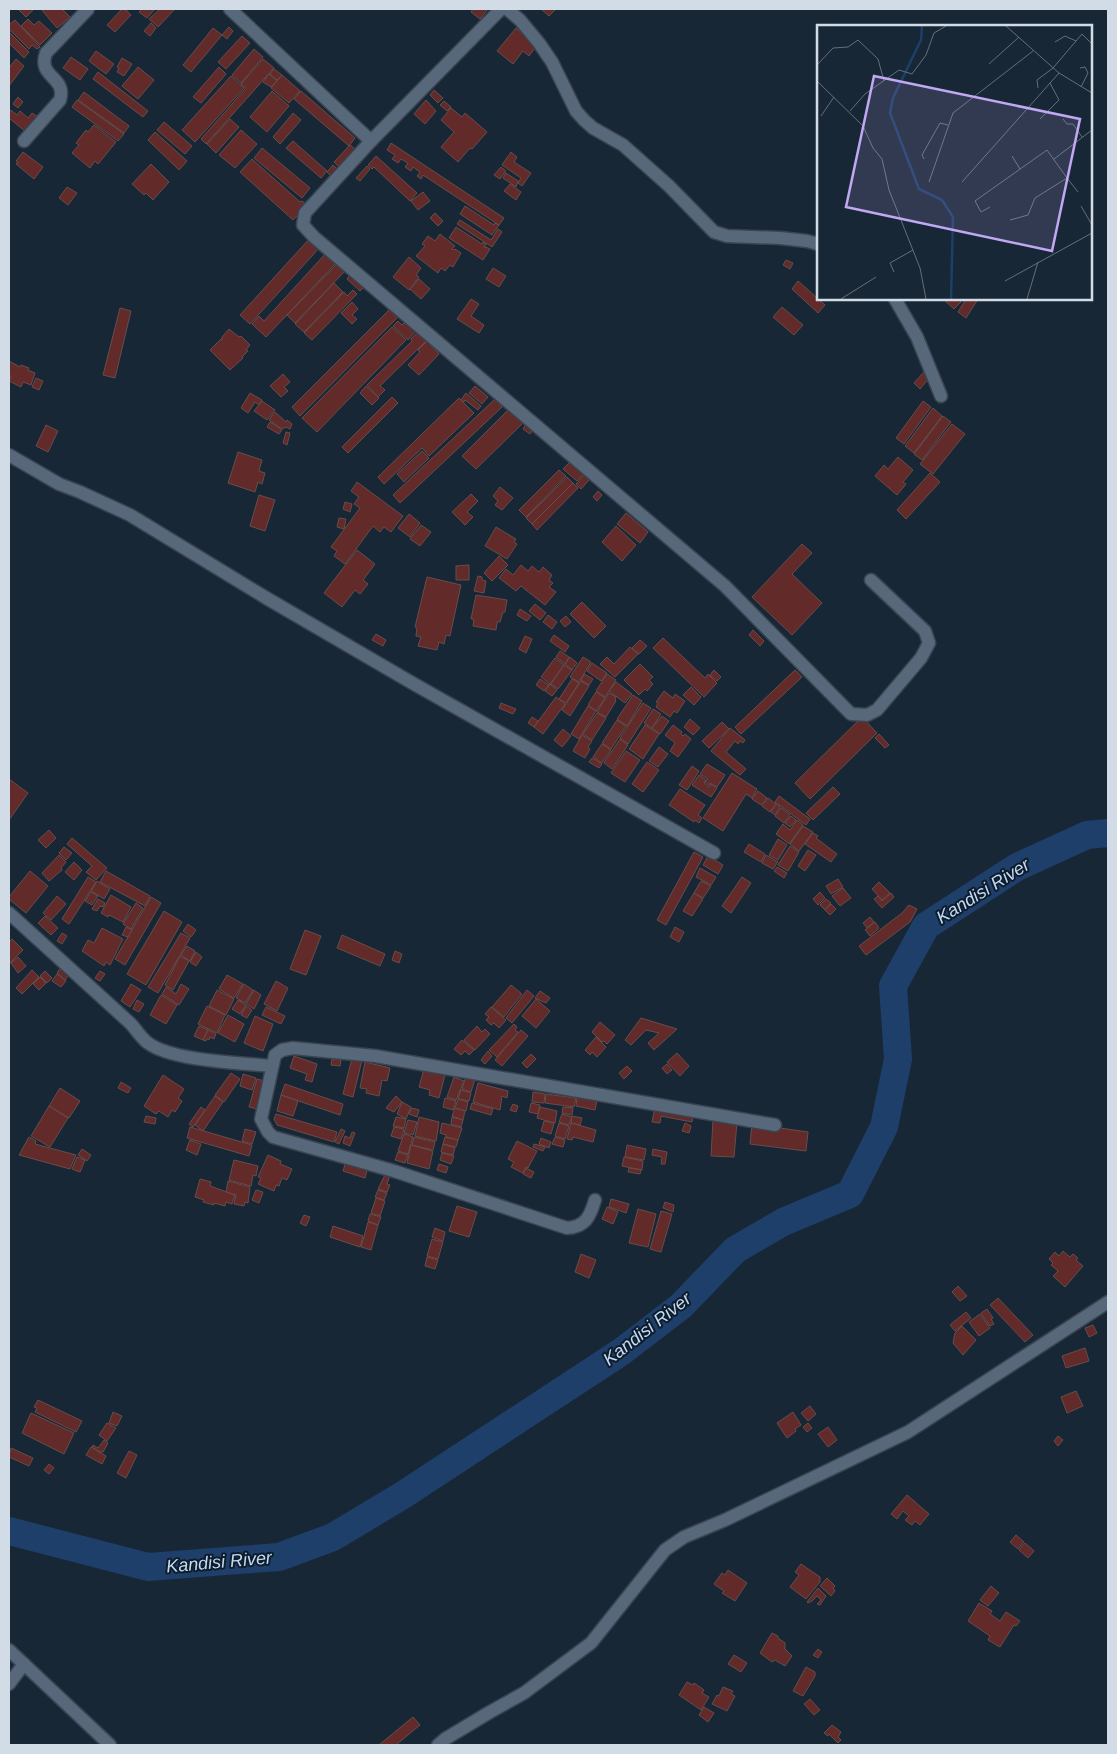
<svg xmlns="http://www.w3.org/2000/svg" width="1117" height="1754" font-family="Helvetica,sans-serif">
  <style>
    .lines { fill: none; stroke-linecap: round; stroke-linejoin: round }
    .river { stroke: #1d3f69; stroke-width: 28 }
    .building { fill: #622a29; stroke: #674d4b }
    .street-casing { stroke: #394452; stroke-width: 15 }
    .street { stroke: #57687a; stroke-width: 12 }
    .labels { text-anchor: middle; stroke-width: 4; stroke-linejoin: round; paint-order: stroke }
    .water-label { font-size: 18px; font-style: italic; fill: #c3d9f4; stroke: #0e1d2c }
    .inset-river { fill: none; stroke: #1d3f69; stroke-width: 2.5 }
    .inset-road { fill: none; stroke: #626f7d; stroke-width: 1 }
    .view { fill: #c0a8f3; fill-opacity: 0.15; stroke: #c0a8f3; stroke-width: 2.5 }
    .inset-edge { fill: none; stroke: #d2dce7; stroke-width: 2.5 }
  </style>
  <rect width="100%" height="100%" fill="#182736"/>
  <g class="lines">
    <polyline class="river" points="9,1531 148,1567 279,1557 333,1537 403,1495 621,1352 681,1306 735,1250 783,1222 850,1194 884,1127 898,1059 893,986 926,926 1017,867 1087,835 1108,833"/>
  </g>
  <g class="building">
    <polygon points="20,9 34,9 26,17 19,10"/>
    <polygon points="41,9 62,9 70,17 57,28"/>
    <polygon points="122,9 125,9 131,15 115,32 107,25"/>
    <polygon points="142,9 155,9 147,18 139,12"/>
    <polygon points="160,9 175,9 158,27 149,19"/>
    <polygon points="473,9 488,9 480,19 471,12"/>
    <polygon points="541,9 556,9 549,16"/>
    <polygon points="28,19 34,25 39,21 52,33 40,45 21,26"/>
    <polygon points="15,20 40,47 37,49 32,45 29,49 9,29 9,25"/>
    <polygon points="151,23 156,28 150,36 144,31"/>
    <polygon points="229,27 233,31 227,39 222,35"/>
    <polygon points="213,28 222,35 191,72 183,65"/>
    <polygon points="516,28 537,45 529,56 523,51 513,64 497,51"/>
    <polygon points="9,32 29,52 24,58 9,43"/>
    <polygon points="242,36 250,43 226,69 218,62"/>
    <polygon points="254,49 263,57 241,83 232,75"/>
    <polygon points="96,51 114,64 106,74 89,61"/>
    <polygon points="71,57 88,69 80,80 63,68"/>
    <polygon points="122,58 132,64 124,76 117,72 119,68 117,67"/>
    <polygon points="16,59 24,66 9,86 9,68"/>
    <polygon points="263,59 274,68 206,144 201,139 246,88 241,84"/>
    <polygon points="138,67 154,80 138,99 122,86"/>
    <polygon points="219,67 226,74 201,103 193,97"/>
    <polygon points="274,69 282,75 277,80 270,74"/>
    <polygon points="98,72 148,111 143,117 93,79"/>
    <polygon points="269,74 277,81 271,87 263,82"/>
    <polygon points="282,75 300,91 289,103 271,88"/>
    <polygon points="231,76 244,88 195,142 182,130"/>
    <polygon points="434,90 443,98 438,103 430,95"/>
    <polygon points="272,91 289,106 267,132 250,117"/>
    <polygon points="301,91 355,138 349,146 294,99"/>
    <polygon points="84,92 129,126 124,133 78,100"/>
    <polygon points="18,97 23,102 18,108 13,104"/>
    <polygon points="77,100 124,134 118,141 72,107"/>
    <polygon points="426,100 436,111 425,124 414,114"/>
    <polygon points="444,101 451,107 447,111 440,105"/>
    <polygon points="451,108 462,117 465,113 487,132 472,149 470,148 458,162 441,147 454,132 441,120"/>
    <polygon points="11,110 17,115 20,111 28,118 32,113 38,117 26,132 9,118 9,113"/>
    <polygon points="293,113 301,120 280,144 273,137"/>
    <polygon points="230,119 239,127 216,153 207,144"/>
    <polygon points="164,122 192,146 185,154 157,130"/>
    <polygon points="94,125 116,142 98,164 95,161 90,168 72,153 79,145 76,143 86,130 88,132"/>
    <polygon points="241,130 257,144 235,168 219,155"/>
    <polygon points="155,132 187,161 179,170 148,140"/>
    <polygon points="293,141 327,171 321,178 286,148"/>
    <polygon points="391,143 504,218 499,225 423,175 421,179 417,176 420,172 413,167 411,171 405,167 408,163 401,159 398,163 392,159 395,155 387,150"/>
    <polygon points="350,145 356,150 340,168 334,162"/>
    <polygon points="262,148 310,188 302,198 254,158"/>
    <polygon points="23,152 43,167 34,179 16,164 18,163 16,161"/>
    <polygon points="511,152 517,157 514,162 531,173 522,186 518,183 521,178 502,165"/>
    <polygon points="376,156 417,193 410,201 374,167 372,169 368,165"/>
    <polygon points="252,159 300,202 302,201 307,205 293,220 240,172"/>
    <polygon points="151,164 169,182 153,200 146,193 144,195 132,184"/>
    <polygon points="333,165 338,170 332,177 327,172"/>
    <polygon points="367,166 370,169 360,181 356,178"/>
    <polygon points="501,167 506,171 500,179 494,175"/>
    <polygon points="506,173 518,181 516,187 503,178"/>
    <polygon points="510,184 521,192 516,200 504,191"/>
    <polygon points="67,187 77,193 68,205 59,198"/>
    <polygon points="423,192 430,201 418,210 411,201"/>
    <polygon points="465,206 494,225 495,223 499,225 492,235 460,214"/>
    <polygon points="435,213 443,221 438,226 430,218"/>
    <polygon points="460,220 491,240 498,229 502,232 492,247 457,224"/>
    <polygon points="456,227 482,244 483,242 486,244 484,248 486,247 490,249 483,260 449,238"/>
    <polygon points="440,234 455,246 452,249 454,250 455,249 461,253 453,267 450,265 445,271 441,268 438,273 416,256 425,246 422,244 428,236 435,241"/>
    <polygon points="311,237 321,246 250,324 240,315"/>
    <polygon points="327,252 337,262 266,337 252,324 259,316 264,321"/>
    <polygon points="409,257 421,268 416,275 419,277 409,290 393,277"/>
    <polygon points="786,260 793,263 790,269 783,265"/>
    <polygon points="337,264 345,271 295,323 287,315"/>
    <polygon points="493,268 506,276 499,287 486,279"/>
    <polygon points="350,275 363,288 360,291 347,279"/>
    <polygon points="419,279 430,289 421,299 410,289"/>
    <polygon points="798,281 825,305 818,313 792,289"/>
    <polygon points="334,283 343,292 304,332 295,324"/>
    <polygon points="353,290 357,294 312,340 304,333 344,292 347,296"/>
    <polygon points="471,299 479,304 471,316 484,325 479,333 457,319"/>
    <polygon points="943,299 958,299 961,302 954,309"/>
    <polygon points="966,299 978,299 966,318 958,312"/>
    <polygon points="352,302 358,309 352,315 357,319 352,324 341,313"/>
    <polygon points="782,307 803,325 794,335 773,317"/>
    <polygon points="120,308 131,311 115,378 103,375"/>
    <polygon points="390,309 398,317 300,416 292,407"/>
    <polygon points="398,321 402,325 405,322 416,331 408,340 393,326"/>
    <polygon points="392,327 406,340 317,432 302,418"/>
    <polygon points="229,329 239,337 241,336 250,345 246,350 248,351 242,357 243,358 230,370 210,350 221,339 222,340 222,337"/>
    <polygon points="417,333 426,341 380,386 385,390 378,397 367,385 412,341 411,339"/>
    <polygon points="427,341 439,354 419,375 408,365 420,352 418,350"/>
    <polygon points="9,361 20,367 21,365 29,368 28,370 35,373 31,385 23,382 21,387 9,381 11,376 9,375"/>
    <polygon points="924,372 930,377 920,389 914,383"/>
    <polygon points="283,374 290,382 284,387 288,391 281,397 270,386"/>
    <polygon points="36,378 43,381 39,390 32,387"/>
    <polygon points="366,386 379,398 372,405 360,393"/>
    <polygon points="475,386 488,397 482,404 469,393"/>
    <polygon points="250,393 262,400 259,405 255,402 248,413 241,408"/>
    <polygon points="466,393 481,406 478,410 465,400 464,402 461,400"/>
    <polygon points="392,397 398,403 348,453 342,447"/>
    <polygon points="459,398 474,413 429,456 422,448 384,484 378,477"/>
    <polygon points="495,399 502,407 400,503 393,495"/>
    <polygon points="262,401 275,410 267,420 254,411"/>
    <polygon points="923,401 931,407 904,444 896,438"/>
    <polygon points="933,408 942,416 914,453 905,446"/>
    <polygon points="509,409 523,423 476,469 462,456"/>
    <polygon points="275,412 286,422 287,420 292,424 290,429 286,427 282,429 269,420"/>
    <polygon points="943,416 951,422 922,460 914,454"/>
    <polygon points="270,422 282,430 279,434 267,427"/>
    <polygon points="526,424 533,430 530,434 523,429"/>
    <polygon points="952,424 965,434 933,474 920,464"/>
    <polygon points="46,425 58,431 48,452 36,446"/>
    <polygon points="286,432 290,433 287,445 283,443"/>
    <polygon points="422,451 429,458 404,482 397,474"/>
    <polygon points="238,452 262,460 259,471 265,473 262,484 258,482 255,492 228,483"/>
    <polygon points="898,457 913,470 903,482 906,484 897,495 875,476 884,465 888,469"/>
    <polygon points="571,461 584,473 577,481 563,469"/>
    <polygon points="559,470 566,476 526,517 519,510"/>
    <polygon points="930,473 940,482 906,519 897,510"/>
    <polygon points="584,475 589,480 581,489 576,484"/>
    <polygon points="567,477 573,483 532,524 526,518"/>
    <polygon points="357,482 403,516 391,532 384,527 380,532 373,526 345,564 334,556 337,551 331,547 360,508 354,504 359,497 351,491"/>
    <polygon points="573,483 578,488 537,530 532,524"/>
    <polygon points="500,487 513,498 502,510 495,505 498,501 493,496"/>
    <polygon points="598,491 602,495 597,501 593,497"/>
    <polygon points="471,494 478,501 467,512 473,517 465,525 452,512"/>
    <polygon points="259,495 275,500 265,531 250,526"/>
    <polygon points="345,502 352,504 350,512 343,509"/>
    <polygon points="626,513 648,532 640,543 617,524"/>
    <polygon points="409,514 420,523 410,537 398,528"/>
    <polygon points="339,518 346,519 344,529 337,527"/>
    <polygon points="421,525 431,532 420,546 410,539"/>
    <polygon points="616,526 636,545 622,561 602,542"/>
    <polygon points="496,527 516,539 514,542 517,544 507,559 485,546"/>
    <polygon points="802,544 812,553 792,574 822,603 792,635 752,597"/>
    <polygon points="357,550 375,564 363,580 368,584 360,594 355,590 342,607 324,593"/>
    <polygon points="499,556 508,565 492,581 484,573"/>
    <polygon points="469,565 469,580 456,580 456,566"/>
    <polygon points="521,565 528,571 532,566 539,572 543,567 552,575 549,580 553,583 549,587 556,592 545,605 521,586 516,591 499,578 506,569 513,575"/>
    <polygon points="478,576 482,577 482,580 486,581 484,593 474,591"/>
    <polygon points="427,577 461,585 450,636 446,635 444,644 439,642 437,650 418,646 421,637 416,636 417,628 415,627"/>
    <polygon points="476,595 507,600 505,612 503,612 500,622 497,622 496,630 473,626 474,619 471,619"/>
    <polygon points="582,602 606,626 594,638 570,614"/>
    <polygon points="535,604 546,613 540,620 529,611"/>
    <polygon points="520,609 531,616 527,621 517,615"/>
    <polygon points="548,615 557,622 552,629 543,622"/>
    <polygon points="566,616 571,622 565,627 560,621"/>
    <polygon points="753,630 764,641 760,646 749,635"/>
    <polygon points="376,634 386,640 383,646 372,640"/>
    <polygon points="554,635 569,646 565,652 550,641"/>
    <polygon points="525,636 532,639 526,653 519,649"/>
    <polygon points="663,638 705,678 708,674 717,683 704,697 653,648"/>
    <polygon points="640,640 647,646 639,654 632,648"/>
    <polygon points="630,647 638,654 615,677 600,664 607,657 614,664"/>
    <polygon points="560,651 569,657 565,664 556,657"/>
    <polygon points="570,657 577,663 572,670 565,664"/>
    <polygon points="583,657 591,662 579,682 570,677"/>
    <polygon points="555,658 564,665 550,684 541,677"/>
    <polygon points="592,663 607,673 601,681 587,671"/>
    <polygon points="640,664 653,677 649,680 653,684 647,691 645,689 639,695 624,680"/>
    <polygon points="564,665 572,670 558,689 551,684"/>
    <polygon points="714,670 721,677 717,681 710,675"/>
    <polygon points="795,670 802,677 741,734 735,727"/>
    <polygon points="584,674 593,679 589,685 581,680"/>
    <polygon points="607,674 616,680 605,697 596,691"/>
    <polygon points="540,679 549,685 544,691 536,685"/>
    <polygon points="572,679 579,683 566,703 559,699"/>
    <polygon points="581,681 589,686 570,716 562,710"/>
    <polygon points="616,682 632,694 625,703 609,691"/>
    <polygon points="550,684 557,690 552,696 545,691"/>
    <polygon points="691,687 701,697 694,705 683,695"/>
    <polygon points="664,691 673,698 675,694 685,701 677,713 674,711 670,717 656,707 658,703 656,702"/>
    <polygon points="596,692 605,698 596,711 588,705"/>
    <polygon points="609,693 616,697 615,700 616,701 606,717 597,712"/>
    <polygon points="633,695 642,701 627,726 617,719"/>
    <polygon points="556,697 565,704 543,734 534,727"/>
    <polygon points="501,703 516,709 513,714 499,708"/>
    <polygon points="643,703 651,708 628,744 620,738"/>
    <polygon points="588,706 596,711 579,739 571,734"/>
    <polygon points="653,709 661,714 652,728 644,723"/>
    <polygon points="597,713 606,718 592,740 583,734"/>
    <polygon points="662,716 669,721 660,734 652,728"/>
    <polygon points="532,717 538,721 534,727 528,723"/>
    <polygon points="862,717 877,733 810,799 795,783"/>
    <polygon points="690,719 700,728 693,735 684,727"/>
    <polygon points="617,720 626,726 611,749 602,743"/>
    <polygon points="722,722 729,729 709,748 702,741"/>
    <polygon points="645,725 659,734 643,759 629,749"/>
    <polygon points="673,725 682,732 681,734 683,736 685,734 691,739 678,757 670,751 675,743 665,735"/>
    <polygon points="730,728 745,740 743,743 740,741 738,744 735,741 726,752 746,769 740,775 711,751"/>
    <polygon points="563,729 571,736 562,747 554,740"/>
    <polygon points="879,734 889,745 885,748 875,738"/>
    <polygon points="582,735 592,741 588,747 590,749 585,758 573,751"/>
    <polygon points="620,739 628,745 612,769 604,763"/>
    <polygon points="602,744 611,750 602,763 593,757"/>
    <polygon points="659,747 668,754 658,767 649,761"/>
    <polygon points="626,751 640,760 625,782 611,773"/>
    <polygon points="592,758 602,764 599,768 589,762"/>
    <polygon points="647,762 659,770 643,792 632,784"/>
    <polygon points="707,764 725,775 717,787 710,783 709,785 705,782 708,779 700,774"/>
    <polygon points="692,766 699,771 687,790 679,785"/>
    <polygon points="732,773 757,789 752,798 746,794 723,831 703,818"/>
    <polygon points="699,775 706,780 704,783 709,787 711,784 717,788 711,797 692,785"/>
    <polygon points="9,779 28,793 9,820"/>
    <polygon points="833,787 840,794 813,820 806,813"/>
    <polygon points="680,789 705,805 698,815 702,818 699,823 695,820 694,822 669,805"/>
    <polygon points="758,791 767,798 761,805 752,799"/>
    <polygon points="779,796 810,819 806,825 775,802"/>
    <polygon points="768,798 776,804 770,812 762,806"/>
    <polygon points="776,804 780,807 775,815 771,812"/>
    <polygon points="781,808 790,815 784,823 775,816"/>
    <polygon points="791,816 796,820 790,827 785,823"/>
    <polygon points="797,820 803,825 789,844 776,834 783,824 790,830"/>
    <polygon points="803,826 813,832 799,851 790,844"/>
    <polygon points="49,830 56,838 46,848 38,840"/>
    <polygon points="813,833 818,836 816,838 837,854 831,862 805,844"/>
    <polygon points="72,838 107,868 96,880 86,872 92,866 67,844"/>
    <polygon points="778,839 787,845 778,860 769,855"/>
    <polygon points="749,844 765,854 761,862 744,852"/>
    <polygon points="790,846 799,852 788,871 778,865"/>
    <polygon points="64,847 72,853 66,860 59,853"/>
    <polygon points="808,850 816,855 805,871 798,866"/>
    <polygon points="694,852 703,857 666,925 657,920"/>
    <polygon points="59,855 66,862 61,868 62,870 49,881 42,873"/>
    <polygon points="766,855 778,862 773,869 762,863"/>
    <polygon points="708,856 723,865 718,874 703,865"/>
    <polygon points="74,862 82,870 74,880 65,872"/>
    <polygon points="777,867 787,873 784,878 774,871"/>
    <polygon points="700,868 716,877 711,885 696,877"/>
    <polygon points="30,871 48,886 26,913 9,899 9,897"/>
    <polygon points="106,871 150,896 145,906 100,882"/>
    <polygon points="88,877 96,882 69,924 62,919"/>
    <polygon points="742,877 751,883 731,913 722,906"/>
    <polygon points="838,879 843,887 831,894 826,886"/>
    <polygon points="97,881 110,889 104,899 91,891"/>
    <polygon points="701,881 711,886 703,898 694,893"/>
    <polygon points="879,882 890,893 882,900 872,889"/>
    <polygon points="843,888 851,898 840,906 832,896"/>
    <polygon points="91,892 98,896 92,905 85,901"/>
    <polygon points="820,892 825,898 818,905 813,899"/>
    <polygon points="694,893 703,899 692,916 683,911"/>
    <polygon points="891,893 894,897 882,908 874,899 878,896 882,901"/>
    <polygon points="111,895 131,907 123,922 109,915 108,917 101,913"/>
    <polygon points="57,896 66,904 51,920 43,913"/>
    <polygon points="151,897 161,903 125,965 115,959"/>
    <polygon points="98,899 105,903 103,907 100,906 97,911 92,909"/>
    <polygon points="826,899 831,903 825,910 820,905"/>
    <polygon points="136,903 143,908 131,929 123,924"/>
    <polygon points="831,904 836,909 830,915 825,910"/>
    <polygon points="909,905 917,909 910,922 866,955 859,946 902,913"/>
    <polygon points="164,911 182,922 146,985 127,974"/>
    <polygon points="45,916 58,928 51,935 38,923"/>
    <polygon points="870,917 874,922 867,928 863,923"/>
    <polygon points="875,922 879,928 870,936 865,930"/>
    <polygon points="188,924 196,930 191,937 183,931"/>
    <polygon points="126,927 132,930 128,937 122,935"/>
    <polygon points="675,927 684,932 679,942 670,937"/>
    <polygon points="102,928 123,939 110,965 106,962 104,966 82,951 88,940 94,943"/>
    <polygon points="305,930 321,936 306,975 290,969"/>
    <polygon points="62,933 67,936 62,944 57,941"/>
    <polygon points="181,933 190,938 158,993 148,987"/>
    <polygon points="342,935 385,954 380,966 337,948"/>
    <polygon points="12,939 23,950 10,963 9,961 9,943"/>
    <polygon points="187,946 195,951 190,961 181,955"/>
    <polygon points="395,951 402,954 399,963 392,960"/>
    <polygon points="196,952 202,957 196,966 190,962"/>
    <polygon points="180,956 189,961 173,990 165,985"/>
    <polygon points="18,957 26,966 18,973 11,963"/>
    <polygon points="62,965 71,972 65,980 57,973"/>
    <polygon points="32,970 39,977 22,994 16,988"/>
    <polygon points="45,971 52,978 47,983 40,976"/>
    <polygon points="100,971 105,974 100,981 95,978"/>
    <polygon points="57,974 66,981 61,987 52,981"/>
    <polygon points="227,975 243,984 234,998 219,989"/>
    <polygon points="40,977 46,983 39,990 33,984"/>
    <polygon points="276,981 288,988 277,1011 264,1004"/>
    <polygon points="131,984 141,990 130,1007 121,1001"/>
    <polygon points="181,984 189,989 179,1005 162,994 166,987 176,994"/>
    <polygon points="244,984 253,990 245,1003 236,998"/>
    <polygon points="511,985 522,994 504,1017 492,1007"/>
    <polygon points="217,990 234,999 226,1015 209,1006"/>
    <polygon points="254,990 261,995 254,1009 246,1004"/>
    <polygon points="527,990 534,996 512,1023 506,1018"/>
    <polygon points="540,991 550,998 546,1003 535,998"/>
    <polygon points="161,995 177,1005 166,1024 150,1015"/>
    <polygon points="536,999 550,1011 536,1028 522,1016"/>
    <polygon points="137,1000 144,1004 139,1012 133,1009"/>
    <polygon points="238,1000 246,1005 240,1014 232,1009"/>
    <polygon points="207,1006 225,1015 217,1033 198,1024"/>
    <polygon points="246,1006 252,1010 247,1018 241,1015"/>
    <polygon points="266,1007 285,1016 281,1024 262,1015"/>
    <polygon points="491,1007 506,1020 499,1028 494,1023 491,1025 486,1020 489,1017 485,1014"/>
    <polygon points="228,1015 244,1024 235,1042 218,1033"/>
    <polygon points="255,1016 273,1024 263,1051 244,1043"/>
    <polygon points="641,1018 677,1029 654,1050 648,1043 659,1033 646,1030 631,1045 625,1040"/>
    <polygon points="600,1022 615,1035 607,1044 604,1041 602,1042 592,1032"/>
    <polygon points="514,1024 517,1027 515,1030 518,1032 497,1057 489,1050"/>
    <polygon points="199,1026 208,1030 203,1040 194,1036"/>
    <polygon points="477,1026 482,1032 485,1029 490,1034 475,1050 464,1040"/>
    <polygon points="208,1030 216,1034 214,1039 210,1037 209,1040 207,1039 206,1041 203,1040"/>
    <polygon points="521,1030 528,1036 502,1066 495,1060"/>
    <polygon points="596,1037 606,1047 597,1057 592,1052 590,1055 585,1050"/>
    <polygon points="462,1040 474,1050 469,1055 465,1051 461,1055 454,1049"/>
    <polygon points="488,1051 492,1056 485,1064 481,1060"/>
    <polygon points="677,1053 689,1066 680,1076 667,1062"/>
    <polygon points="531,1054 536,1059 527,1068 522,1063"/>
    <polygon points="294,1056 317,1064 312,1082 305,1080 307,1074 290,1068"/>
    <polygon points="352,1058 362,1060 353,1097 343,1094"/>
    <polygon points="332,1059 341,1060 340,1066 331,1065"/>
    <polygon points="365,1062 390,1068 387,1081 382,1080 379,1096 366,1093 367,1089 360,1088"/>
    <polygon points="667,1064 672,1070 667,1074 662,1068"/>
    <polygon points="627,1066 632,1071 624,1079 619,1073"/>
    <polygon points="424,1069 445,1075 439,1098 429,1095 430,1090 419,1087"/>
    <polygon points="231,1073 240,1079 224,1102 215,1095"/>
    <polygon points="243,1074 256,1078 252,1090 240,1086"/>
    <polygon points="163,1075 184,1089 178,1098 182,1101 175,1112 172,1110 168,1117 159,1111 156,1114 144,1106"/>
    <polygon points="466,1076 475,1079 471,1092 462,1089"/>
    <polygon points="454,1077 464,1081 456,1100 447,1097"/>
    <polygon points="257,1079 268,1082 261,1110 249,1107"/>
    <polygon points="121,1082 131,1088 128,1093 118,1088"/>
    <polygon points="478,1083 508,1091 507,1098 502,1096 500,1110 473,1102"/>
    <polygon points="285,1084 343,1104 340,1115 281,1095"/>
    <polygon points="60,1088 80,1101 69,1118 49,1106"/>
    <polygon points="461,1090 471,1093 469,1101 458,1099"/>
    <polygon points="533,1092 545,1094 544,1103 532,1102"/>
    <polygon points="546,1094 576,1098 574,1107 545,1103"/>
    <polygon points="281,1095 298,1101 293,1116 277,1111"/>
    <polygon points="215,1096 223,1102 203,1131 195,1125"/>
    <polygon points="396,1096 402,1102 394,1112 386,1108"/>
    <polygon points="577,1097 597,1100 595,1110 576,1106"/>
    <polygon points="445,1098 456,1101 453,1110 443,1107"/>
    <polygon points="458,1099 468,1102 466,1111 455,1108"/>
    <polygon points="402,1102 411,1107 406,1119 397,1114"/>
    <polygon points="472,1103 493,1109 491,1115 470,1109"/>
    <polygon points="531,1103 540,1105 538,1114 529,1112"/>
    <polygon points="513,1104 518,1106 516,1112 510,1110"/>
    <polygon points="49,1106 68,1118 50,1147 31,1136"/>
    <polygon points="201,1107 205,1110 193,1127 189,1124"/>
    <polygon points="540,1107 557,1111 555,1123 537,1118"/>
    <polygon points="563,1107 573,1108 572,1115 562,1113"/>
    <polygon points="655,1107 693,1114 692,1122 661,1116 660,1123 652,1122"/>
    <polygon points="412,1108 419,1110 417,1117 409,1114"/>
    <polygon points="455,1108 465,1111 463,1120 452,1116"/>
    <polygon points="276,1114 337,1132 334,1142 277,1125 274,1119"/>
    <polygon points="562,1114 572,1117 569,1125 559,1122"/>
    <polygon points="146,1116 156,1118 155,1124 144,1122"/>
    <polygon points="572,1116 582,1118 580,1125 571,1123"/>
    <polygon points="396,1117 406,1119 404,1128 393,1126"/>
    <polygon points="419,1117 439,1122 436,1141 415,1136"/>
    <polygon points="452,1117 463,1120 461,1127 451,1124"/>
    <polygon points="408,1120 417,1122 413,1135 404,1133"/>
    <polygon points="713,1120 737,1122 734,1157 711,1156"/>
    <polygon points="544,1121 554,1123 551,1134 541,1131"/>
    <polygon points="442,1123 462,1128 458,1140 446,1137 446,1135 440,1133"/>
    <polygon points="559,1123 569,1126 565,1139 555,1136"/>
    <polygon points="571,1123 596,1130 593,1142 573,1137 572,1140 567,1139"/>
    <polygon points="685,1123 691,1126 689,1133 682,1131"/>
    <polygon points="752,1124 808,1132 806,1151 750,1144"/>
    <polygon points="190,1127 252,1145 249,1156 187,1138"/>
    <polygon points="394,1127 404,1129 401,1139 391,1136"/>
    <polygon points="245,1129 256,1132 252,1144 242,1141"/>
    <polygon points="341,1129 345,1131 339,1144 335,1142"/>
    <polygon points="352,1132 355,1133 350,1146 343,1143 345,1136 350,1138"/>
    <polygon points="404,1134 413,1137 408,1154 398,1151"/>
    <polygon points="29,1137 36,1141 35,1144 76,1155 70,1169 19,1155"/>
    <polygon points="414,1137 435,1142 433,1150 412,1145"/>
    <polygon points="445,1137 458,1140 456,1147 443,1144"/>
    <polygon points="555,1137 565,1140 563,1147 552,1144"/>
    <polygon points="541,1138 551,1142 549,1148 539,1144"/>
    <polygon points="190,1140 201,1144 197,1155 186,1150"/>
    <polygon points="517,1141 537,1151 528,1168 526,1167 523,1173 511,1167 514,1162 508,1159"/>
    <polygon points="443,1144 455,1148 453,1155 441,1152"/>
    <polygon points="534,1144 545,1147 543,1151 533,1147"/>
    <polygon points="411,1145 433,1151 429,1169 407,1163"/>
    <polygon points="627,1145 646,1149 644,1160 625,1157"/>
    <polygon points="82,1149 91,1155 87,1161 78,1155"/>
    <polygon points="653,1149 667,1152 665,1164 661,1164 662,1157 652,1155"/>
    <polygon points="398,1152 408,1155 405,1163 395,1160"/>
    <polygon points="442,1153 454,1156 451,1164 440,1160"/>
    <polygon points="268,1155 281,1161 280,1164 292,1169 287,1180 282,1178 279,1186 276,1185 274,1191 258,1184 261,1178 258,1177"/>
    <polygon points="77,1157 85,1160 80,1172 72,1169"/>
    <polygon points="624,1157 643,1161 642,1170 622,1166"/>
    <polygon points="234,1160 258,1166 256,1176 253,1175 251,1186 229,1180"/>
    <polygon points="346,1161 368,1167 365,1178 343,1171"/>
    <polygon points="439,1164 448,1167 446,1173 437,1170"/>
    <polygon points="526,1168 534,1172 531,1178 523,1174"/>
    <polygon points="629,1168 641,1170 640,1174 628,1172"/>
    <polygon points="386,1173 390,1175 387,1184 390,1185 387,1192 378,1189"/>
    <polygon points="200,1179 211,1182 210,1186 235,1195 232,1204 226,1202 225,1206 214,1203 214,1205 203,1202 204,1200 195,1197"/>
    <polygon points="228,1181 250,1187 248,1203 245,1202 244,1206 234,1204 236,1195 226,1192"/>
    <polygon points="256,1190 263,1192 259,1203 252,1200"/>
    <polygon points="378,1190 387,1193 384,1200 375,1197"/>
    <polygon points="376,1198 385,1201 380,1216 371,1213"/>
    <polygon points="611,1199 629,1204 626,1213 609,1207"/>
    <polygon points="665,1202 674,1205 673,1212 663,1208"/>
    <polygon points="457,1206 477,1212 469,1237 449,1231"/>
    <polygon points="607,1207 618,1212 613,1224 602,1219"/>
    <polygon points="638,1209 656,1214 648,1247 629,1243"/>
    <polygon points="661,1211 672,1214 661,1252 650,1249"/>
    <polygon points="370,1214 381,1217 378,1225 368,1221"/>
    <polygon points="304,1215 310,1217 306,1226 300,1223"/>
    <polygon points="368,1222 378,1225 371,1250 361,1247"/>
    <polygon points="333,1226 363,1236 360,1247 330,1237"/>
    <polygon points="435,1228 445,1232 443,1241 432,1237"/>
    <polygon points="432,1239 443,1242 438,1259 427,1256"/>
    <polygon points="1063,1251 1070,1257 1073,1254 1078,1258 1076,1260 1083,1266 1065,1287 1053,1276 1058,1271 1051,1265 1053,1263 1049,1259 1055,1252 1059,1256"/>
    <polygon points="581,1254 596,1260 589,1278 575,1272"/>
    <polygon points="427,1257 438,1260 435,1269 425,1266"/>
    <polygon points="958,1286 967,1296 960,1301 952,1292"/>
    <polygon points="998,1298 1033,1335 1025,1342 990,1305"/>
    <polygon points="987,1309 993,1318 991,1319 994,1324 990,1326 981,1313"/>
    <polygon points="966,1312 971,1318 955,1331 950,1325"/>
    <polygon points="980,1314 990,1328 979,1336 969,1322"/>
    <polygon points="1093,1325 1097,1333 1089,1337 1085,1328"/>
    <polygon points="962,1326 976,1340 963,1355 953,1343 955,1333"/>
    <polygon points="1085,1348 1089,1361 1066,1368 1062,1356"/>
    <polygon points="1076,1391 1083,1406 1067,1413 1061,1397"/>
    <polygon points="38,1400 82,1421 76,1432 35,1412 37,1408 34,1407"/>
    <polygon points="810,1406 816,1414 808,1421 801,1413"/>
    <polygon points="113,1412 122,1416 117,1426 109,1423"/>
    <polygon points="793,1412 801,1425 795,1429 796,1431 787,1438 777,1423"/>
    <polygon points="31,1413 74,1433 64,1454 22,1433"/>
    <polygon points="107,1423 116,1428 107,1441 99,1435"/>
    <polygon points="808,1423 812,1428 807,1432 803,1427"/>
    <polygon points="828,1427 837,1440 828,1447 818,1434"/>
    <polygon points="1058,1436 1063,1440 1058,1446 1054,1441"/>
    <polygon points="104,1440 108,1443 103,1452 100,1452 92,1447 93,1445 98,1448"/>
    <polygon points="91,1447 106,1456 102,1464 86,1455"/>
    <polygon points="11,1448 33,1458 29,1466 9,1457"/>
    <polygon points="129,1451 137,1455 126,1478 117,1473"/>
    <polygon points="49,1464 54,1468 49,1474 44,1470"/>
    <polygon points="907,1495 929,1514 920,1525 915,1521 912,1525 905,1520 909,1516 903,1511 897,1519 891,1514"/>
    <polygon points="1016,1535 1024,1542 1018,1549 1010,1542"/>
    <polygon points="1025,1543 1034,1551 1028,1558 1019,1550"/>
    <polygon points="801,1564 820,1577 820,1582 806,1599 790,1587 799,1575 795,1572"/>
    <polygon points="728,1570 747,1583 735,1601 722,1593 724,1591 714,1584 722,1573 725,1575"/>
    <polygon points="827,1578 835,1586 833,1588 835,1591 831,1596 820,1586"/>
    <polygon points="991,1586 999,1593 988,1606 980,1600"/>
    <polygon points="818,1588 826,1596 820,1605 817,1604 821,1600 817,1596 812,1601 808,1603 807,1602"/>
    <polygon points="979,1603 992,1611 990,1614 1000,1621 1006,1612 1020,1621 1016,1626 1014,1625 1000,1647 988,1640 990,1636 968,1621"/>
    <polygon points="772,1633 778,1636 778,1638 785,1643 785,1649 792,1656 785,1666 775,1660 772,1662 760,1653"/>
    <polygon points="818,1649 822,1652 818,1658 813,1655"/>
    <polygon points="734,1655 747,1663 741,1672 728,1664"/>
    <polygon points="806,1667 815,1672 815,1676 803,1696 793,1691"/>
    <polygon points="687,1682 693,1685 694,1683 704,1690 702,1693 709,1697 701,1710 679,1695"/>
    <polygon points="723,1687 733,1691 731,1694 735,1696 727,1711 712,1704 717,1695 719,1696"/>
    <polygon points="810,1699 820,1710 814,1715 804,1704"/>
    <polygon points="704,1707 714,1713 708,1722 699,1715"/>
    <polygon points="413,1717 420,1725 396,1745 379,1745"/>
    <polygon points="832,1725 841,1732 838,1737 841,1740 838,1743 829,1734 828,1736 824,1733"/>
  </g>
  <g class="lines">
    <defs>
      <g id="street">
        <polyline points="230,9 371,141"/>
        <polyline points="501,9 371,141 305,213 303,225 314,237 725,586 851,714 867,715 877,710 921,658 929,643 925,631 871,580"/>
        <polyline points="507,9 520,20 539,43 552,62 576,111 584,120 593,128 623,145 669,186 714,232 727,236 780,238 807,241 818,244"/>
        <path d="M 24,141 L 60,100 C 67,76 37,78 46,53 L 88,9"/>
        <polyline points="895,299 917,337 941,396"/>
        <polyline points="9,455 59,484 80,492 130,515 268,599 414,684 714,853"/>
        <path d="M 9,913 L 130,1023 C 136,1029 141,1038 148,1043 C 172,1061 241,1063 272,1066"/>
        <path d="M 595,1200 C 590,1217 585,1227 567,1228 L 394,1171 L 273,1137 L 268,1132 L 261,1119 L 275,1055 L 282,1050 L 293,1048 L 375,1056 L 775,1125"/>
        <polyline points="9,1650 110,1745"/>
        <polyline points="9,1684 24,1664"/>
        <polyline points="438,1745 445,1739 490,1712 524,1693 591,1643 665,1550 684,1537 725,1520 908,1432 1108,1302"/>
      </g>
    </defs>
    <use href="#street" class="street-casing"/>
    <use href="#street" class="street"/>
  </g>
  <g class="labels">
    <g class="water-label">
      <text transform="translate(983 891) rotate(-32)" y="6">Kandisi River</text>
      <text transform="translate(647 1329) rotate(-38)" y="6">Kandisi River</text>
      <text transform="translate(219 1562) rotate(-5)" y="6">Kandisi River</text>
    </g>
  </g>
  <g transform="translate(817 25)">
    <rect width="275" height="275" fill="#182736"/>
    <path class="inset-river" d="M 105,1 L 104,15 L 76,73 L 73,88 L 102,164 L 125,175 L 136,192 L 134,274"/>
    <path class="inset-road" d="M 189,1 L 242,48 L 275,68M 238,17 L 248,11 L 259,16M 172,39 L 202,12M 0,40 L 16,23 L 31,22 L 41,15 L 61,34 L 67,56M 236,43 L 265,9 L 275,19M 263,43 L 268,42 L 271,48 L 264,62M 0,56 L 46,101 L 56,123 L 65,134 L 72,165 L 103,243 L 109,274M 221,63 L 220,55 L 236,43M 33,86 L 48,69 L 82,45 L 95,49 L 109,30 L 117,8 L 129,1M 4,91 L 17,72M 223,94 L 242,75 L 233,58M 246,94 L 250,99 L 256,99 L 265,112M 195,131 L 203,144M 107,134 L 105,130 L 123,98 L 131,100M 237,134 L 275,105M 250,153 L 261,167M 112,157 L 136,88 L 216,26M 145,157 L 242,48M 264,181 L 275,200M 173,182 L 164,187 L 158,176 L 230,125 L 250,153 L 218,173 L 211,190 L 193,195M 77,247 L 73,238 L 96,225M 188,256 L 275,208M 24,274 L 59,252M 210,274 L 221,237"/>
    <path class="view" d="M 57,51 L 263,94 L 235,226 L 29,182 Z"/>
    <rect width="275" height="275" class="inset-edge"/>
  </g>
  <rect width="1117" height="1754" fill="none" stroke="#d2dce7" stroke-width="20"/>
</svg>
